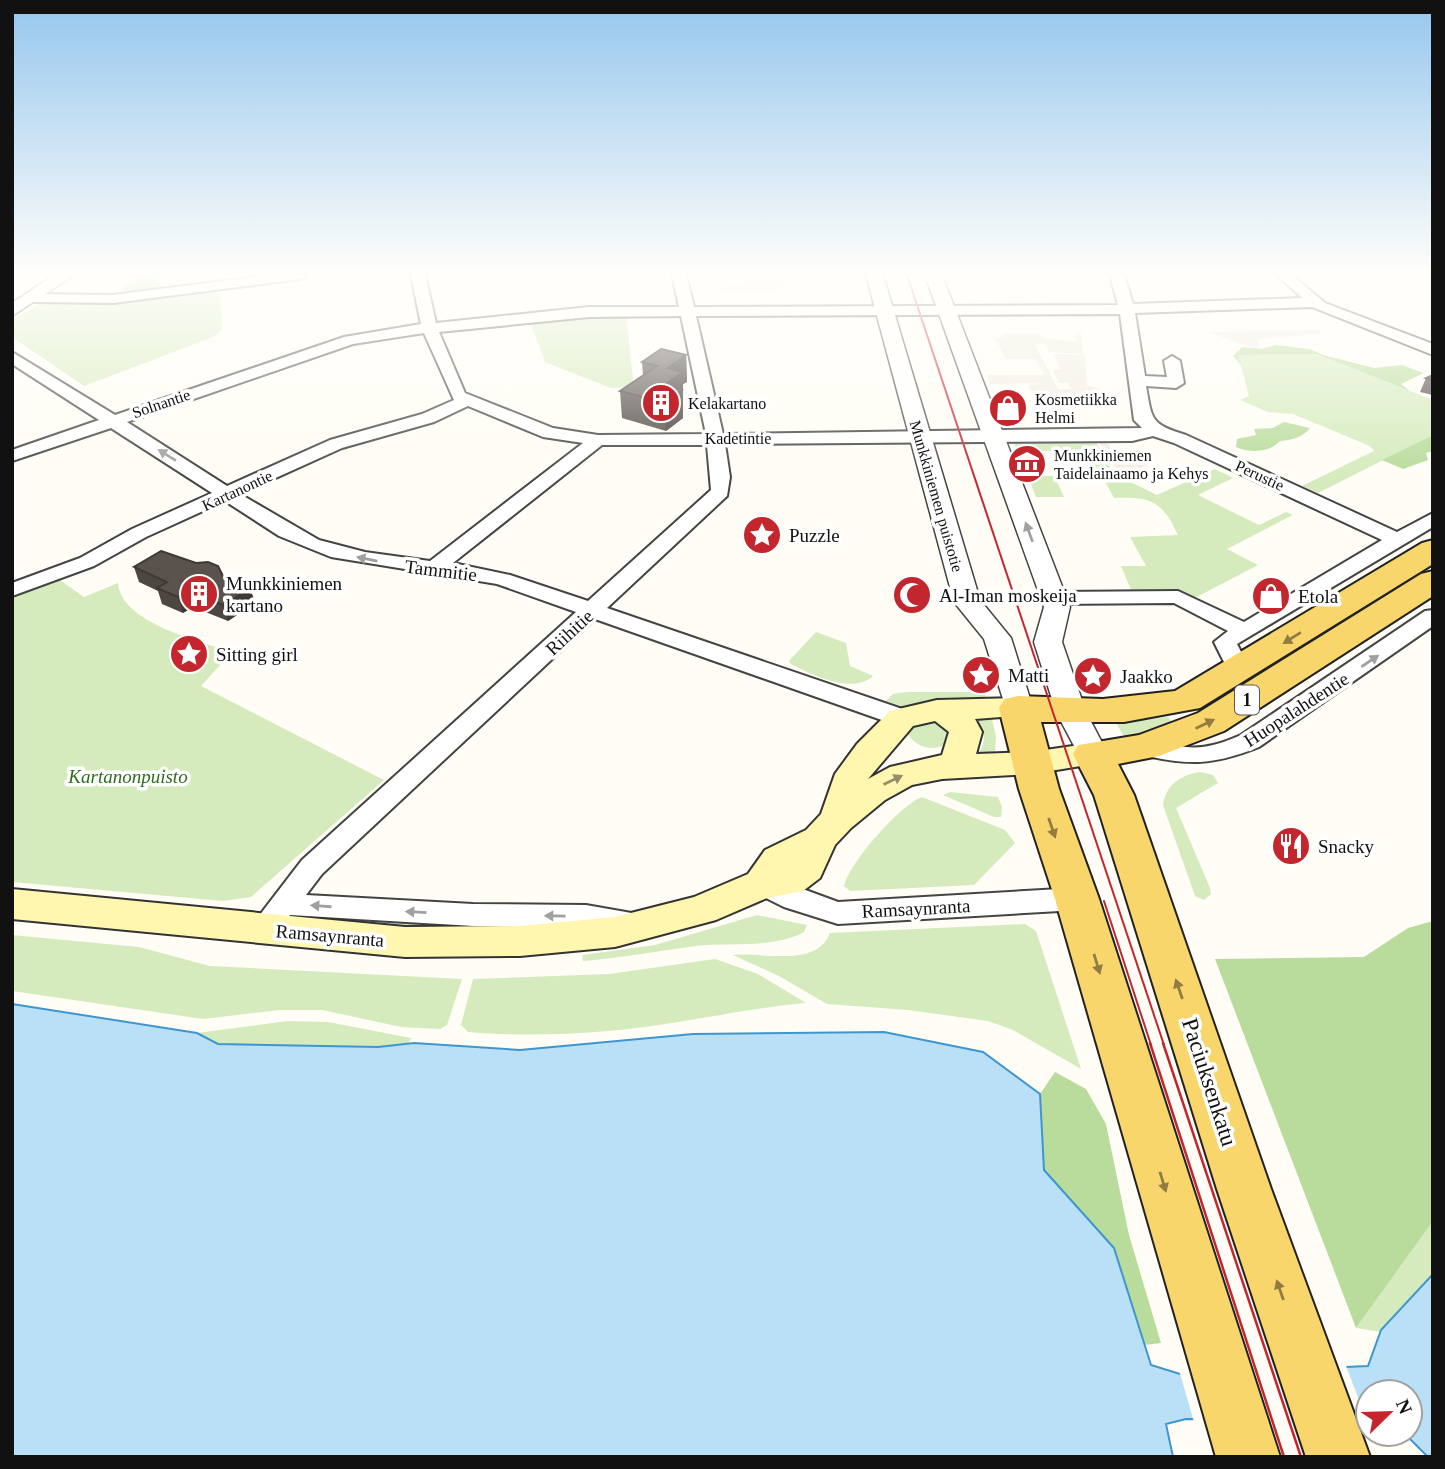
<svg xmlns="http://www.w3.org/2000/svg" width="1445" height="1469" font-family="'Times New Roman',serif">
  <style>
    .green { fill: #d5ebbd }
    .forest { fill: #b9dc9c }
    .plaza { fill: #f1ede2 }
    .water { fill: #b9e0f7; stroke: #3f96cf; stroke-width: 2 }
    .pier { fill: #fffdf5 }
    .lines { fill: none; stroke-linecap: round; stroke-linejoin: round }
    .minor-casing { stroke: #444; stroke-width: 4 }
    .tertiary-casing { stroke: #444; stroke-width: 3 }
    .secondary-casing { stroke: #333; stroke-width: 4 }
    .primary-casing { stroke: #222; stroke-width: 4 }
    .minor { fill: #fff; fill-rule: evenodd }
    .tertiary { fill: #fff; fill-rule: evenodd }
    .secondary { fill: #fff6b0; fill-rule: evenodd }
    .primary { fill: #f9d66b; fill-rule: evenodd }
    .tram-far1 { stroke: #c4262e; stroke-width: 2 }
    .tram { stroke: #c4262e; stroke-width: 2.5 }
    .wall { fill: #4d4742 }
    .shaded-wall { fill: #3f3936 }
    .building { fill: #5a524d; stroke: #3f3936; stroke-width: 2 }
    .oneway { fill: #a0a0a0 }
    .oneway2 { fill: #917d42 }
    .oneway3 { fill: #948f68 }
    .labels { text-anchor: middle; stroke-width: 7; stroke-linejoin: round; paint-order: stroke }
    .far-poi-label { font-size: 16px; fill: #111; stroke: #fff; text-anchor: start }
    .far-street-label { font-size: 16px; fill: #111; stroke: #fff }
    .shield { fill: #fff; stroke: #585858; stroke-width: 2 }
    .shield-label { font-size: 18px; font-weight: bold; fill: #111 }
    .poi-label { font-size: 19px; fill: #111; stroke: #fff; text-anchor: start }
    .street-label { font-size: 19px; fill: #111; stroke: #fff }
    .park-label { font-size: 19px; font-style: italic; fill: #2f6b1f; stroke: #fff }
    .near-street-label { font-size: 23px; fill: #111; stroke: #fff }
  </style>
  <rect width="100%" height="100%" fill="#fffdf5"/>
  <g class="green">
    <polygon points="220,290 222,329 213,337 84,386 12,337 12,321 40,304 103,303"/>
    <polygon points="626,316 634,387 611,388 545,362 530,322"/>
    <polygon points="1316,354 1433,400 1433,435 1318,493 1302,486 1374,451 1370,446 1293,414 1268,412 1240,400 1249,396 1238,355"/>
    <path d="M 1096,442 L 1114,474 L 1157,495 L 1215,469 L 1233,478 L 1198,495 L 1259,525 L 1286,512 L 1293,515 L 1227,549 L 1258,565 L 1193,599 L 1132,592 L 1121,566 L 1146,566 L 1130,537 L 1178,535 C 1162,500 1150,497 1114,498 L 1099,470 L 1090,470 L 1080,451 L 1017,451 L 1014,443 Z"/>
    <polygon points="1028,476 1054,476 1064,497 1036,497"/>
    <path d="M 54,576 L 84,597 L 118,583 C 121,623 199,641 232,652 L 201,686 L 384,780 L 251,897 L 223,901 L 12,882 L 12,594 Z"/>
    <path d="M 816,632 L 846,643 L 850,666 L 873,676 C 853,695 812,675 791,664 L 789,661 Z"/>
    <polygon points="907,692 985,692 986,700 901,706 886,701 893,694"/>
    <path d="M 991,715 L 996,736 L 995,752 L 979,752 C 988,740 983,729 975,719 Z"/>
    <polygon points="1168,717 1174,725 1125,738 1116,723"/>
    <path d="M 936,721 L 950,731 L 946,745 C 930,751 917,748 907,733 L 912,724 Z"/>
    <path d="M 1200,772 L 1213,775 L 1218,783 L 1176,808 L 1210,888 L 1211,894 L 1204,900 L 1195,896 L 1163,805 C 1166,785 1180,775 1200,772 Z"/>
    <polygon points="950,792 998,797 1002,807 1001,817 994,817 943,795"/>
    <path d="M 922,797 L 1005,830 L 1015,843 L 974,885 L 850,891 L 844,886 C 849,863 900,805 922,797 Z"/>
    <polygon points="303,915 584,922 462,931 324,922"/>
    <path d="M 757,915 L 807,925 L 804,932 C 772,949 731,942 696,946 C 658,951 621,958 583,961 L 582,955 L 655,945 Z"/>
    <path d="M 1025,924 L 1036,931 L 1081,1069 L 1013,1030 L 988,1021 L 908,1010 L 827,1004 L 779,976 L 733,955 C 763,952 817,968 830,933 Z"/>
    <polygon points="12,935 139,947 210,966 462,979 447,1025 440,1029 401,1027 322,1010 280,1010 203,1019 12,991"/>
    <path d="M 715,959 L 758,974 L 806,1003 C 762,1007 721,1015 678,1022 C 614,1033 532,1038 468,1032 L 461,1025 L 473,979 L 609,974 Z"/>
    <polygon points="12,1004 197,1033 288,1021 328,1022 411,1038 403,1054 373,1081"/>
    <polygon points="1433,1221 1433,1329 1406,1336 1356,1328"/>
  </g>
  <g class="forest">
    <polygon points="136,275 156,275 161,286 158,289 124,293 122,285 136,282"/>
    <polygon points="1275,345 1310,349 1323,355 1374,368 1402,365 1424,373 1401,384 1410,391 1316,354 1238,355 1241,365 1233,356 1242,347 1263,349"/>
    <path d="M 1284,422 L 1310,428 C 1302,438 1292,440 1280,441 C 1269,453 1250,453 1236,447 L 1237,439 L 1256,435 L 1254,429 L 1273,428 Z"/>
    <polygon points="1433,435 1433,451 1426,453 1428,460 1403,469 1382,460"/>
    <polygon points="1433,921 1433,1221 1356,1328 1215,959 1364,957 1408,928"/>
    <polygon points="1055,1072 1086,1089 1106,1124 1129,1235 1161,1343 1145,1345 1114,1248 1044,1170 1040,1094"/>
  </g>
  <g class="plaza">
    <polygon points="746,281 780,281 782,292 721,293 720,285 746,285"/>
    <polygon points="1319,330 1323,333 1258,339 1258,347 1253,348 1208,332"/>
    <polygon points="1002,333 1039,333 1042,338 1076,342 1075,333 1081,333 1083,354 1049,352 1045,344 1035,344 1058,389 1072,389 1068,383 1059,383 1053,370 1060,369 1054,354 1085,355 1087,386 1099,388 1099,402 1038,403 1028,385 1039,383 990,384 987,375 1044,375 1036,359 1006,359 995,338 1003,337"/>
    <polygon points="1096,436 1105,436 1111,450 1117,453 1154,462 1124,476 1110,462"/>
  </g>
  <polygon class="water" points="12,1004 197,1033 218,1044 378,1047 414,1043 520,1050 693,1034 884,1032 983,1052 1040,1094 1044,1170 1114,1248 1151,1365 1180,1374 1368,1366 1381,1330 1433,1274 1433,1457 1428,1457 1405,1434 1410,1434 1410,1392 1368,1392 1368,1420 1186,1419 1166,1424 1173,1457 12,1457"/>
  <polygon class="pier" points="1345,1363 1368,1424 1194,1422 1179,1370"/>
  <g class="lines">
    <defs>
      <g id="minor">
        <polygon points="270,275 308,275 301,279 113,303 34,302 27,298 34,294 113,295"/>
        <path d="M 411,275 L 425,275 L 436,323 L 589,307 L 679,307 L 672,275 L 686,275 L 694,307 L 1118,305 L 1110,275 L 1124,275 L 1133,304 L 1302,298 L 1277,275 L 1292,275 L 1325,303 L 1433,344 L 1433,355 L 1312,307 L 1135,313 L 1145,376 L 1167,377 L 1164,361 L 1172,356 L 1180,361 L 1184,383 L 1176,388 L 1146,386 C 1152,421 1151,424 1186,435 L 1397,532 L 1433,513 L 1433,527 L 1237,644 L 1251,671 L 1247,676 L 1231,676 L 1214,642 L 1228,631 L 1174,603 L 1054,604 L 1043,598 L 1054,592 L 1178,591 L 1244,622 L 1382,540 L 1174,443 L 1153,436 L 1132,441 L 725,444 L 730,477 L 727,496 L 607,608 L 911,712 L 914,718 L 911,724 L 893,724 L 595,619 L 322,874 L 306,895 L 473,904 L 586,905 L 643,915 L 647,923 L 643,931 L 633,934 L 586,927 L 473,926 L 290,915 C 279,930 273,943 253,937 L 249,929 L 302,860 L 576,612 L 497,584 L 331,557 L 279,536 L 225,501 L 146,537 L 94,566 L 12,596 L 12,583 L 80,558 L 132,529 L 212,493 L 111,428 L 12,461 L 12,450 L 99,420 L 12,364 L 12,352 L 115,415 L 344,337 L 421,324 ZM 1120,314 L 1134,420 L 1142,428 L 723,434 L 696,316 ZM 681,316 L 706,434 L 598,435 L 553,428 L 465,393 L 439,332 L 589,317 ZM 424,333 L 454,400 L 422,414 L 330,440 L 227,486 L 127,422 L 353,344 ZM 468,406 L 543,437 L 583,443 L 430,561 L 365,552 L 319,540 L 240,494 L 342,448 L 434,422 ZM 602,445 L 707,445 L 711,490 L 588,601 L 510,575 L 453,563 Z"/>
        <path d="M 1433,610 L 1433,626 L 1259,747 C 1212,766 1185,766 1136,753 L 1133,747 L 1136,741 C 1152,737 1170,745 1186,747 C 1206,749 1223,743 1241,735 L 1425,611 Z"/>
        <polygon points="762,874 838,902 1077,888 1087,891 1091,899 1087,907 1077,910 838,924 784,907 752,891 748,884 752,877"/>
      </g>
      <g id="tertiary">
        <polygon points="54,275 74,275 12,316 12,303"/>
        <polygon points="866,275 883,275 980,600 1011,638 1033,708 1028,715 1018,717 1008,715 984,639 954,602"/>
        <polygon points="925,275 942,275 1070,607 1062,642 1086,712 1108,754 1104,761 1093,764 1082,761 1056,712 1034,642 1044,607"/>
      </g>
      <path id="secondary" d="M 1018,698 L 1029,701 L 1034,708 L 1029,715 L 975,719 L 982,732 L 976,754 L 1032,752 L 1093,743 L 1105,746 L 1110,754 L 1105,762 L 1032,774 L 942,779 L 912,785 L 885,800 L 851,828 L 835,845 L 820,878 L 803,891 L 767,898 L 716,920 L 615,947 L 520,956 L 405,957 L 12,919 L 12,889 L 405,927 L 520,926 L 615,917 L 694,897 L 748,874 L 765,850 L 806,830 L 821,814 L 835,774 L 857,744 L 890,711 L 937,700 ZM 935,721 L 949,732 L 942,755 L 890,767 L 868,779 L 913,726 Z"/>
      <g id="primary">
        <polygon points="1433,540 1433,564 1200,708 1124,722 1041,722 1059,789 1099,899 1280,1457 1216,1457 1055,899 1019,789 999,708 1005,699 1018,696 1103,699 1175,691 1422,543"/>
        <polygon points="1433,571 1433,596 1224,731 1159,756 1118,764 1134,795 1271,1189 1370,1457 1306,1457 1217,1189 1094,795 1073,754 1079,745 1139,735 1198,713 1421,574"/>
      </g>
    </defs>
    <use href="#minor" class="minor-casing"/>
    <use href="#tertiary" class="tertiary-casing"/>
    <use href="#secondary" class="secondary-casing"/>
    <use href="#primary" class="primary-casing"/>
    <use href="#minor" class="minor"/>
    <use href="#tertiary" class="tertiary"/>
    <use href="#secondary" class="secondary"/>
    <use href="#primary" class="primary"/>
    <g class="tram-far1">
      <polyline points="907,275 1164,1045"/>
      <polyline points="1104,901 1151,1045"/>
    </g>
    <g class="tram">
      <polyline points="1150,1043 1284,1457"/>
      <polyline points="1163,1043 1301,1457"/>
    </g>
  </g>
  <g class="wall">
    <polygon points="686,355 687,382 683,384 683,418 666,431 622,418 620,391 643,375 642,362"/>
    <polygon points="1433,375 1433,395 1420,392 1426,378"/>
    <polygon points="196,563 223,576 250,588 255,603 228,621 193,607 183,613 162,604 158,591 139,582 134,567"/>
  </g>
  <g class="shaded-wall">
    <polygon points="686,355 687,382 683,384 683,418 666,431 664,385 668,368"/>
    <polygon points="250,588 255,603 228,621 223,605"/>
    <polygon points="187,591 193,607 183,613 178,597"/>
  </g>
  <g class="building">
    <polygon points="661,349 686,355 668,368 683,372 664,385 682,390 665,403 620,391 657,366 642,362"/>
    <polygon points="1433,375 1433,380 1426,378"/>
    <polygon points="161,551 196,563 208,562 218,566 223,576 250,588 223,605 187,591 178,597 157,588 167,582 134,567"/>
  </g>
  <defs><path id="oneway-solid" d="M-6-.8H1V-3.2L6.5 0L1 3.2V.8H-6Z" transform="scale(1.75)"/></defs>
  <g class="oneway">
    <use href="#oneway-solid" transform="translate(167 455) rotate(-148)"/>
    <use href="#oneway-solid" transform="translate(1029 532) rotate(-110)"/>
    <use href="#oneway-solid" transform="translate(367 559) rotate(-169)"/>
    <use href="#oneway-solid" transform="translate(1370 661) rotate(-34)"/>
    <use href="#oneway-solid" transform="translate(321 906) rotate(-176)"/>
    <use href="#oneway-solid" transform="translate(416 912) rotate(-177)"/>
    <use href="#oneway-solid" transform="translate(555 916) rotate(-179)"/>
  </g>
  <g class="oneway2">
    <use href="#oneway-solid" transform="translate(1292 638) rotate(148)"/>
    <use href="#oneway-solid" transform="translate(1205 724) rotate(-26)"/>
    <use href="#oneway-solid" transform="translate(1052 828) rotate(71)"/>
    <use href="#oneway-solid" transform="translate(1097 964) rotate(73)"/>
    <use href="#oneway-solid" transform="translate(1179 989) rotate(-109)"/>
    <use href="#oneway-solid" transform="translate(1163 1182) rotate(73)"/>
    <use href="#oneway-solid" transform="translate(1280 1290) rotate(-109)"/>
  </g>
  <use class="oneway3" href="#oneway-solid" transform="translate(893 780) rotate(-26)"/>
  <linearGradient id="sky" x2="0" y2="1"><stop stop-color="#95c6ee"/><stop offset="0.57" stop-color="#fffefa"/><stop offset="1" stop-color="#fffefa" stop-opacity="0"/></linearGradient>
  <rect width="1445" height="480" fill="url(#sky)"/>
  <defs>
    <symbol id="building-disc" viewBox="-11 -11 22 22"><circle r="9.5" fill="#c4262e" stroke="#fff"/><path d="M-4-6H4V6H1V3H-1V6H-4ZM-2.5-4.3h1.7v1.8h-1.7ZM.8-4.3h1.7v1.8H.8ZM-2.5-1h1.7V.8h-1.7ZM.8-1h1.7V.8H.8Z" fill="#fff"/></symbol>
    <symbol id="shop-disc" viewBox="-11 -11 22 22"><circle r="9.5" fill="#c4262e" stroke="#fff"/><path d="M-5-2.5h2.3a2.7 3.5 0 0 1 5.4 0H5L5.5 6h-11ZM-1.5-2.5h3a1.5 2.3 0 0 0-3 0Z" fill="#fff"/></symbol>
    <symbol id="museum-disc" viewBox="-11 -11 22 22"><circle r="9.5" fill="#c4262e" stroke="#fff"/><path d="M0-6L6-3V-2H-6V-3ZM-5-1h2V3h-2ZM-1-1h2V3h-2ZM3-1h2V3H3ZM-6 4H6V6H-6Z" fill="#fff"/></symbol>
    <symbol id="sight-disc" viewBox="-11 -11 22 22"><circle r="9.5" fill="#c4262e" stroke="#fff"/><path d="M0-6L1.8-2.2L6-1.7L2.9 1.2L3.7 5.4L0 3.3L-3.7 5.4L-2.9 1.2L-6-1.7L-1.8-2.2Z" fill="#fff"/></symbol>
    <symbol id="mosque-disc" viewBox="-11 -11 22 22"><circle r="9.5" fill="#c4262e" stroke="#fff"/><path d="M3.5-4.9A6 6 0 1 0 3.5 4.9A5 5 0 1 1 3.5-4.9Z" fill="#fff"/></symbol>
    <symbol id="restaurant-disc" viewBox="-11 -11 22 22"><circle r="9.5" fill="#c4262e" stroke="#fff"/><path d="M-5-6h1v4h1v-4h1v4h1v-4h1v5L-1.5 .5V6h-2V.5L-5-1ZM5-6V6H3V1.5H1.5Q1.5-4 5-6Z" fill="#fff"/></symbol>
  </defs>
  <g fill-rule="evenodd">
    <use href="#building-disc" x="639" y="381" width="44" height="44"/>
    <use href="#shop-disc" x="986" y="386" width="44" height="44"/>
    <use href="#museum-disc" x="1005" y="442" width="44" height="44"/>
    <use href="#sight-disc" x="740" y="513" width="44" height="44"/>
    <use href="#building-disc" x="177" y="572" width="44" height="44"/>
    <use href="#mosque-disc" x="890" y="573" width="44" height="44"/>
    <use href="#shop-disc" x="1249" y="574" width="44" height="44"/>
    <use href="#sight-disc" x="167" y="632" width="44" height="44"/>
    <use href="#sight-disc" x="959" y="653" width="44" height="44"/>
    <use href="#sight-disc" x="1071" y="654" width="44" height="44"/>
    <use href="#restaurant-disc" x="1269" y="824" width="44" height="44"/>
  </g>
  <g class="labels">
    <g class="far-poi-label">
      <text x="1035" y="405">Kosmetiikka<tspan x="1035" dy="18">Helmi</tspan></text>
      <text x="688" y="409">Kelakartano</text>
      <text x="1054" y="461">Munkkiniemen<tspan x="1054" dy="18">Taidelainaamo ja Kehys</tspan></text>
    </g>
    <g class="far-street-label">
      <text transform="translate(161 403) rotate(-19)" y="6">Solnantie</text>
      <text x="738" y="444">Kadetintie</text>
      <text transform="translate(1260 475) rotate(25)" y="6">Perustie</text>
      <text transform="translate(237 490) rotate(-25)" y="6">Kartanontie</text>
      <text transform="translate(937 496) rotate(74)" y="6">Munkkiniemen puistotie</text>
    </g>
    <rect class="shield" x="1235" y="685.5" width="24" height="29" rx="5"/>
    <g class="shield-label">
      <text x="1247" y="706">1</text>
    </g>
    <g class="poi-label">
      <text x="789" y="542">Puzzle</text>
      <text x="226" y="590">Munkkiniemen<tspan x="226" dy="22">kartano</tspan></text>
      <text x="939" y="602">Al-Iman moskeija</text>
      <text x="1298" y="603">Etola</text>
      <text x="216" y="661">Sitting girl</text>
      <text x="1008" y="682">Matti</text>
      <text x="1120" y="683">Jaakko</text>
      <text x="1318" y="853">Snacky</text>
    </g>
    <g class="street-label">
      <text transform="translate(441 570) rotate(7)" y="7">Tammitie</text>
      <text transform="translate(569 632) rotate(-43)" y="7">Riihitie</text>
      <text transform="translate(1296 709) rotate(-33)" y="7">Huopalahdentie</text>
      <text transform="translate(916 908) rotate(-3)" y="7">Ramsaynranta</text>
      <text transform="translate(330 935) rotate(5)" y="7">Ramsaynranta</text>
    </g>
    <g class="park-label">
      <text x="128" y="783">Kartanonpuisto</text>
    </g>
    <g class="near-street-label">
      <text transform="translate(1210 1082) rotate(72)" y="8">Paciuksenkatu</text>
    </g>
  </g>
  <rect width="1445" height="1469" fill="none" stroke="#111111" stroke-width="28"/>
  <g transform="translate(1389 1413) rotate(67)"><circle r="33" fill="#ffffff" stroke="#a0a0a0" stroke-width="2"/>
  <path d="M0-5L12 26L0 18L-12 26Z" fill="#c4262e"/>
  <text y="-10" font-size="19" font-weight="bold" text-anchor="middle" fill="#111111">N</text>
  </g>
</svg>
